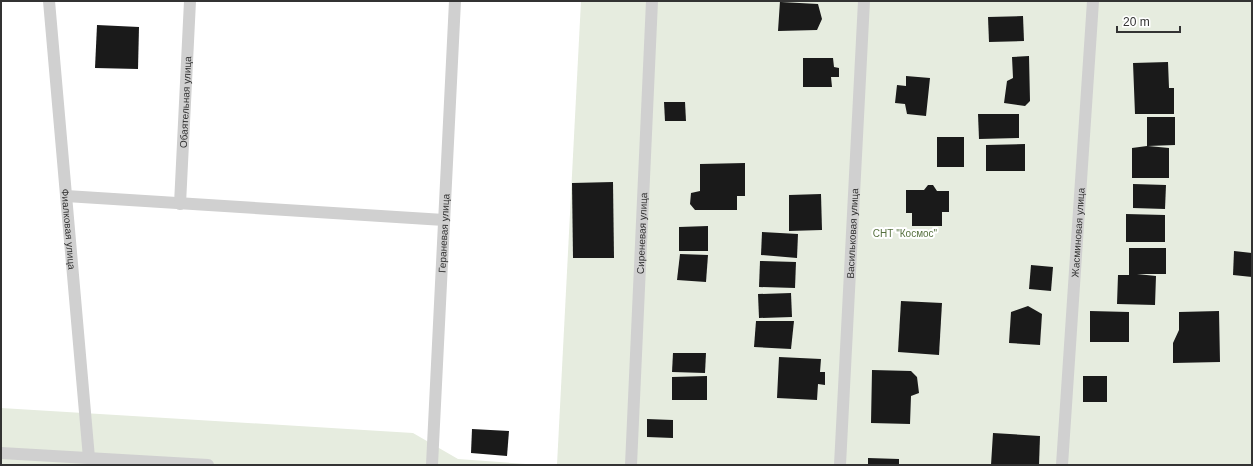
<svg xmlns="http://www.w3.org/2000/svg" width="1253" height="466" font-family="Arial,sans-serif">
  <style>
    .green { fill: #e6ecdf }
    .building { fill: #1a1a1a }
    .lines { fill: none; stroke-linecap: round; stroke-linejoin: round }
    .lane { stroke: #d0d0d0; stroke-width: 12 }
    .labels { text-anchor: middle; stroke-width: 4; stroke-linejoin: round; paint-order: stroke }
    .street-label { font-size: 10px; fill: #333; stroke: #fff }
    .park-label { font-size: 10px; fill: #56703f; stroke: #fff }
  </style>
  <rect width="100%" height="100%" fill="#fff"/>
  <g class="green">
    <polygon points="581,1 1252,1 1252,465 557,465"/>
    <polygon points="1,408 413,433 458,459 540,465 1,465"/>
  </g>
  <g class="building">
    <polygon points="780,1 781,2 818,4 822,19 817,30 778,31"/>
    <polygon points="1023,16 1024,41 989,42 988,17"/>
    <polygon points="97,25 139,27 138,69 95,68"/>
    <polygon points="1029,56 1030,101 1025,106 1004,103 1007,81 1013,78 1012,57"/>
    <polygon points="803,58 833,58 834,67 839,68 839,77 831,77 832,87 803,87"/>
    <polygon points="1168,62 1169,88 1174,88 1174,114 1135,114 1133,63"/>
    <polygon points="906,76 930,78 926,116 907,114 905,104 895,103 897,85 906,86"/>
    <polygon points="664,102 685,102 686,121 665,121"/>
    <polygon points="978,114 1019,114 1019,138 979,139"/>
    <polygon points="1147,117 1175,117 1175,145 1148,146 1169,148 1169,178 1132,178 1132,148 1147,146"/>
    <rect x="937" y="137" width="27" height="30"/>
    <polygon points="1025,144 1025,171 986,171 986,145"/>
    <polygon points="745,163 745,196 737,196 737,210 695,210 690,204 691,193 700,191 700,164"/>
    <polygon points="613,182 614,258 573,258 572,183"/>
    <polygon points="1133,184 1166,185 1165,209 1133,208"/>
    <polygon points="928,185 933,185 937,191 949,191 949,212 942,212 942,226 912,226 912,213 906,213 906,190 924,190"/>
    <polygon points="821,194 822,230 789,231 789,195"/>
    <polygon points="1126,214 1165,215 1165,242 1126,242"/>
    <polygon points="708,226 708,251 679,251 679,227"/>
    <polygon points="762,232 798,234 797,258 761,255"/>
    <polygon points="1129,248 1166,248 1166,274 1137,274 1156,276 1155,305 1117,304 1118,275 1129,275"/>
    <polygon points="1234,251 1252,253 1252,277 1233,275"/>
    <polygon points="680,254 708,255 706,282 677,280"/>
    <polygon points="760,261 796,262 795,288 759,287"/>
    <polygon points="1031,265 1053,267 1051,291 1029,289"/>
    <polygon points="791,293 792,317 759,318 758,294"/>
    <polygon points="901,301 942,303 939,355 898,352"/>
    <polygon points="1028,306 1042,314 1040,345 1009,343 1011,312"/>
    <polygon points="1090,311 1129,312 1129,342 1090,342"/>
    <polygon points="1219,311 1220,362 1173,363 1173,343 1179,330 1179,312"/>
    <polygon points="756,321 794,321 791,349 754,347"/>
    <polygon points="673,353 706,353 705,373 672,372"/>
    <polygon points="779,357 821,359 820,372 825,372 825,385 818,384 817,400 777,398"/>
    <polygon points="872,370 911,371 917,377 919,393 911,396 910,424 871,423"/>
    <polygon points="707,376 707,400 672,400 672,377"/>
    <rect x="1083" y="376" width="24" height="26"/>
    <polygon points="647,419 673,420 673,438 647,437"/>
    <polygon points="472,429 509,431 507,456 471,453"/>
    <polygon points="993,433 1040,436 1039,465 991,465"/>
    <polygon points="868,458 899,459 899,465 868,465"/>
  </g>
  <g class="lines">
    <g class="lane">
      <path id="s1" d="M 49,1 L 89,458"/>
      <polyline points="66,196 444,220"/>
      <path id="s2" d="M 180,204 L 190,1"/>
      <polyline points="1,453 208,465"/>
      <path id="s3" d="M 432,465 L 455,1"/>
      <path id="s4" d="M 631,465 L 652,1"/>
      <path id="s5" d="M 840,465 L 864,1"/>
      <path id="s6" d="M 1062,465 L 1093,1"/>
    </g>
  </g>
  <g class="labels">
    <g class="street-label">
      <text dy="4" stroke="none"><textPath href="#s2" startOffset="102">Обаятельная улица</textPath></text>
      <text dy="4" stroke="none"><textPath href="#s1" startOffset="229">Фиалковая улица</textPath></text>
      <text dy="4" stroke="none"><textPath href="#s3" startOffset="232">Гераневая улица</textPath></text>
      <text dy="4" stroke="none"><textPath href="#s4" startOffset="232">Сиреневая улица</textPath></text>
      <text dy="4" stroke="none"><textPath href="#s5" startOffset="232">Васильковая улица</textPath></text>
      <text dy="4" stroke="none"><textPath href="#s6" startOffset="233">Жасминовая улица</textPath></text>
    </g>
    <g class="park-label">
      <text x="905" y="237">СНТ "Космос"</text>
    </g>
  </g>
  <rect width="1253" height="466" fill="none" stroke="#333333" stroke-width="4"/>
  <path d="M1117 26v6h63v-6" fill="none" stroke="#333333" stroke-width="2"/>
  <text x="1123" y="26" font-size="12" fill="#333333" stroke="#ffffff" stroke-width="3" paint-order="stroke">20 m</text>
</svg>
